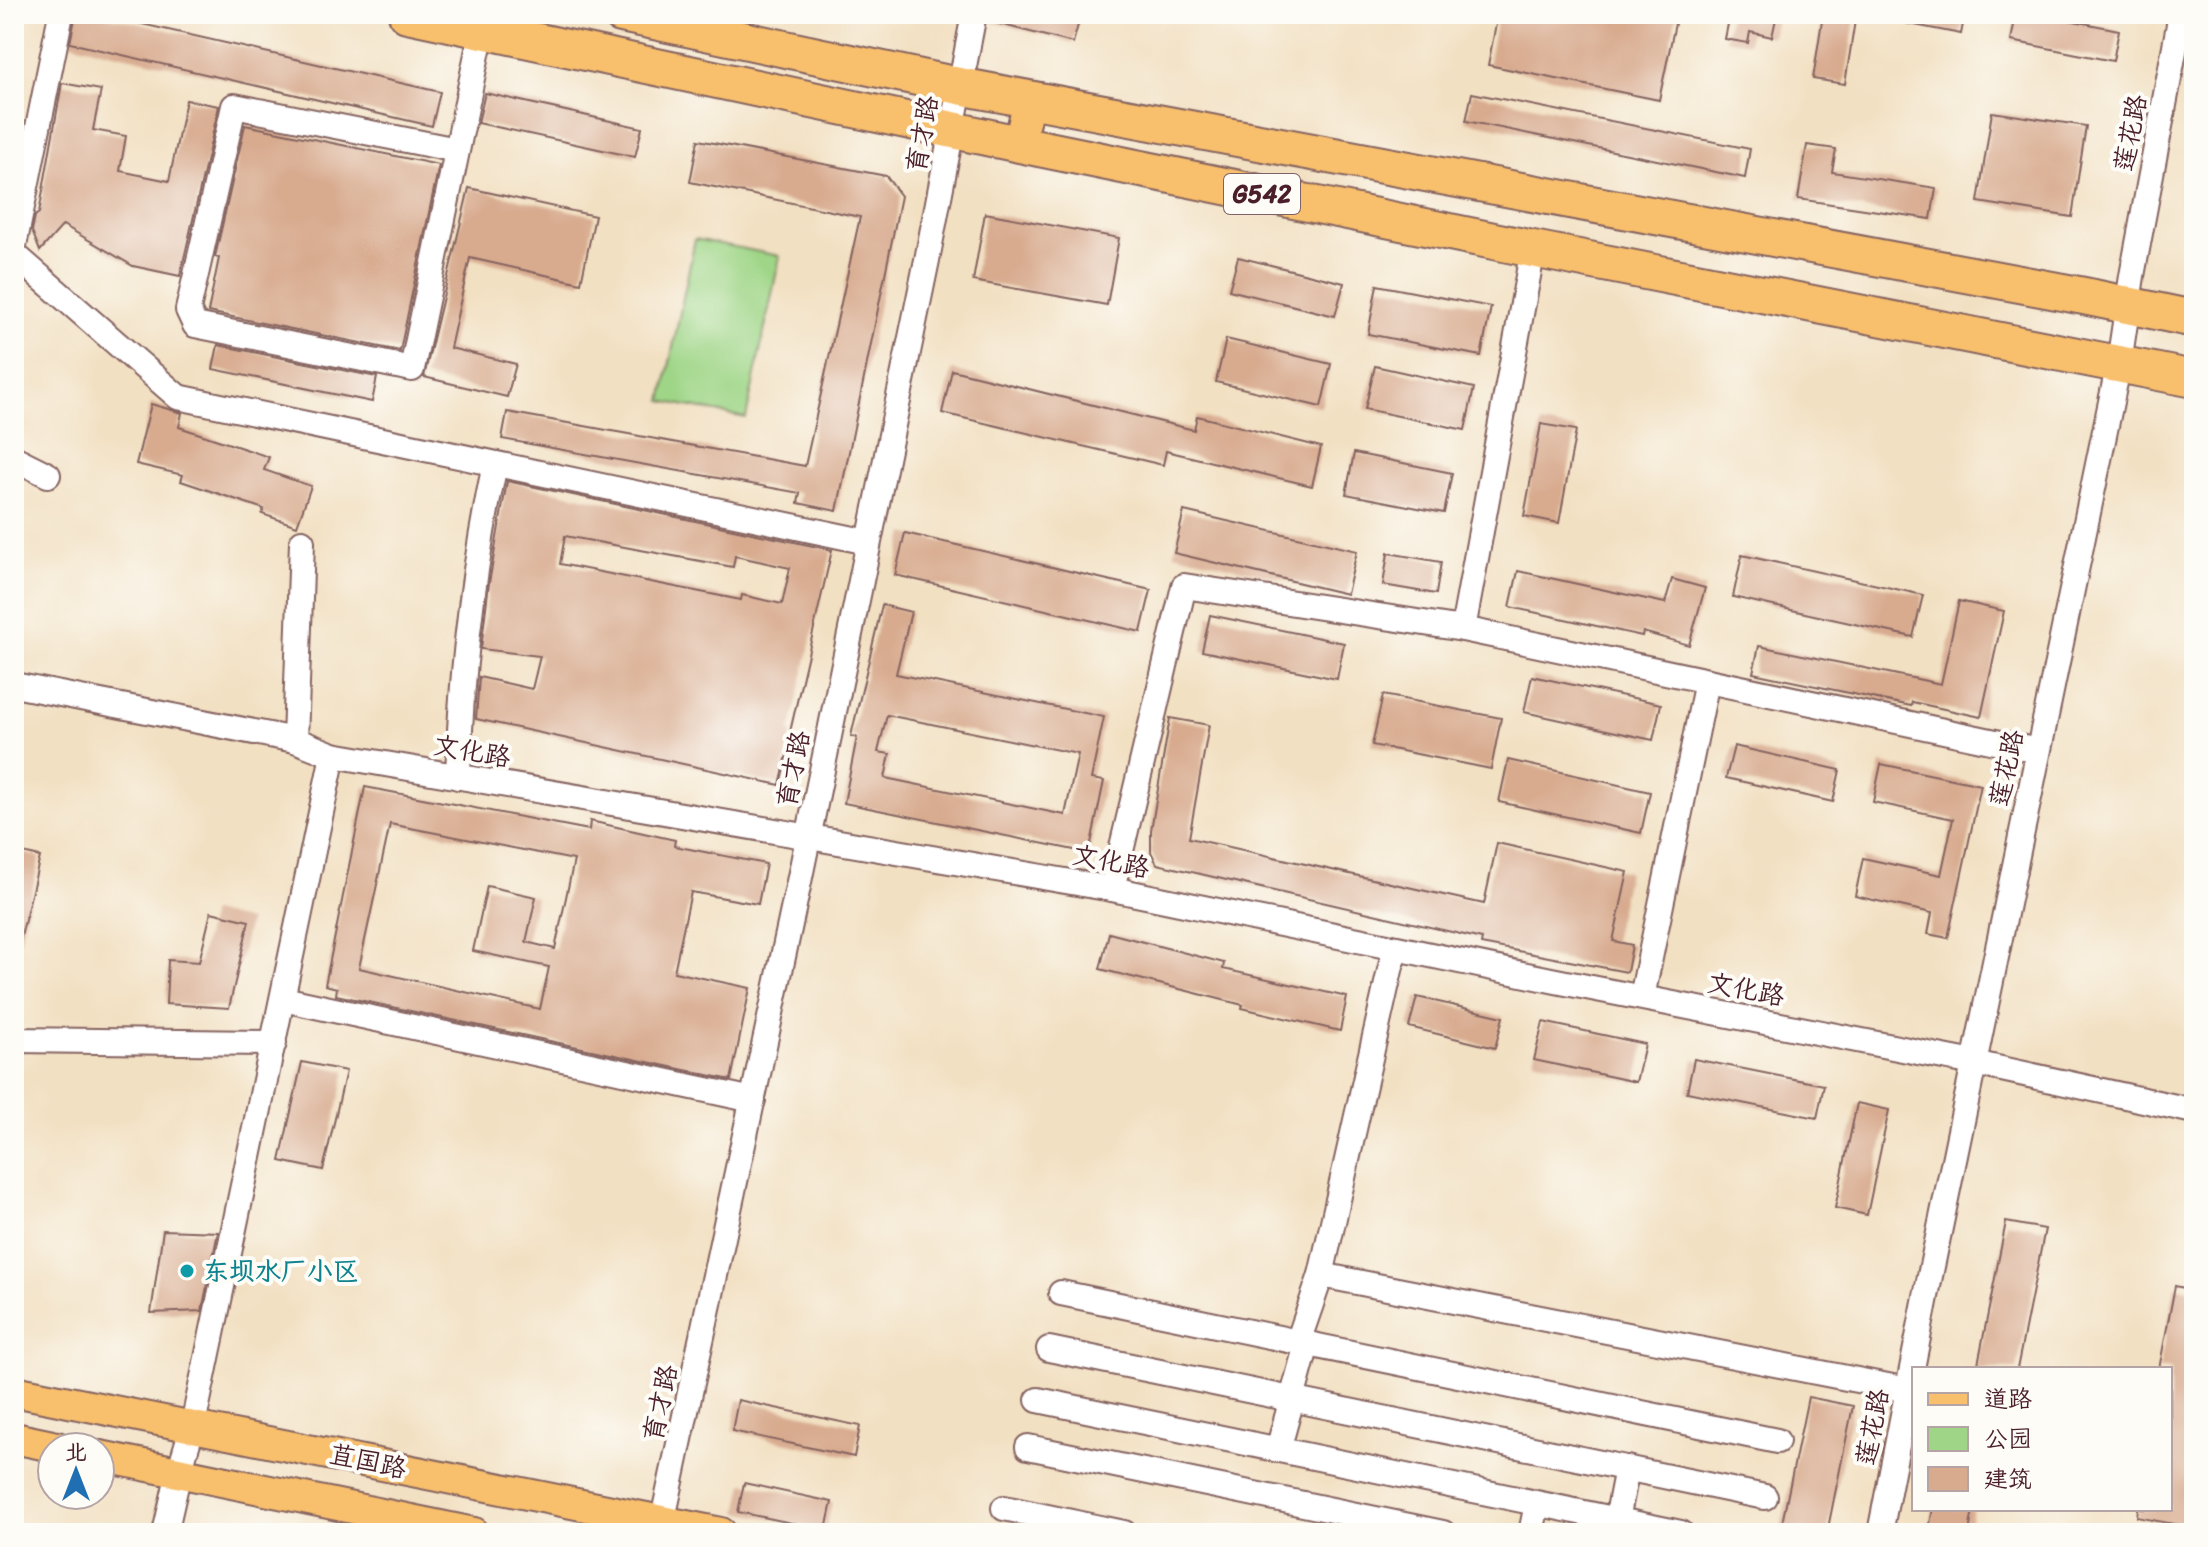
<svg xmlns="http://www.w3.org/2000/svg" width="2208" height="1547" font-family="Sriracha,'LXGW WenKai TC',sans-serif">
  <style>
    .green { fill: #9ed586; stroke: #747a58; stroke-width: 2 }
    .building { fill: #d8ab8f; fill-rule: evenodd }
    .lines { fill: none; stroke-linecap: round; stroke-linejoin: round }
    .minor-casing { stroke: #856360; stroke-width: 28 }
    .major-casing { stroke: #856360; stroke-width: 34 }
    .highway-casing { stroke: #856360; stroke-width: 40 }
    .minor { stroke: #fff; stroke-width: 24 }
    .major { stroke: #f8bf6c; stroke-width: 30 }
    .highway { stroke: #f8bf6c; stroke-width: 36 }
    .culture-dot { fill: #0f9aa8; stroke: #fdfcf7; stroke-width: 3 }
    .labels { text-anchor: middle; stroke-width: 8; stroke-linejoin: round; paint-order: stroke }
    .shield { fill: #fdfcf7; stroke: #806168; stroke-width: 2 }
    .shield-label { font-size: 24px; font-weight: bold; fill: #4a1f2b }
    .street-label { font-size: 26px; fill: #4a1f2b; stroke: #fdfcf7 }
    .culture-label { font-size: 26px; font-weight: bold; fill: #0d838f; stroke: #fdfcf7; text-anchor: start }
  </style>
  <rect width="100%" height="100%" fill="#fdfcf7"/>
  <filter id="ink" filterUnits="userSpaceOnUse"><feTurbulence type="fractalNoise" baseFrequency=".0125" numOctaves="2"/><feDisplacementMap in="SourceGraphic" scale="16" xChannelSelector="R" yChannelSelector="G"/><feConvolveMatrix kernelMatrix="1 2 1 2 8 2 1 2 1" color-interpolation-filters="sRGB"/></filter>
  <filter id="wash" filterUnits="userSpaceOnUse"><feTurbulence type="fractalNoise" baseFrequency=".006" numOctaves="4" result="noise"/><feDisplacementMap in="SourceGraphic" scale="32" xChannelSelector="R" yChannelSelector="G"/><feGaussianBlur stdDeviation="1.8" result="paint"/><feColorMatrix in="noise" values="0 0 0 0 0 0 0 0 0 0 0 0 0 0 0 0 0 1.4 0 .05"/><feComposite in="paint" operator="in"/></filter>
  <g filter="url(#wash)">
    <rect width="100%" height="100%" fill="#f2e0c2"/>
    <polygon class="green" points="695,239 780,256 746,418 662,401"/>
    <g id="blocks">
      <g class="building">
        <polygon points="76,14 98,14 440,92 432,126 70,43"/>
        <polygon points="989,14 1081,14 1073,43 988,21"/>
        <polygon points="1498,14 1677,14 1659,100 1488,65"/>
        <polygon points="1730,14 1777,14 1772,37 1750,32 1748,43 1725,39"/>
        <polygon points="1823,14 1856,14 1845,84 1813,79"/>
        <polygon points="1900,14 1965,14 1961,34 1899,22"/>
        <polygon points="2016,14 2038,14 2119,30 2113,61 2011,41"/>
        <polygon points="62,83 101,90 93,130 126,136 120,171 169,181 186,100 219,106 180,276 133,266 63,225 40,251 32,231 35,216 39,213"/>
        <polygon points="485,93 642,128 635,157 478,123"/>
        <polygon points="1472,93 1750,149 1745,178 1466,121"/>
        <polygon points="1992,112 2086,126 2072,217 1978,202"/>
        <polygon points="245,125 439,165 400,351 208,312 219,258 215,257"/>
        <polygon points="698,140 886,176 901,196 837,511 798,503 800,493 502,439 507,412 805,466 860,217 690,182"/>
        <polygon points="1807,145 1836,149 1832,172 1936,188 1931,219 1798,199"/>
        <polygon points="469,188 595,216 581,283 470,258 450,348 516,364 507,397 424,377"/>
        <polygon points="985,213 1119,238 1107,305 973,281"/>
        <polygon points="1238,257 1344,283 1335,316 1229,290"/>
        <polygon points="1377,285 1491,307 1481,356 1368,334"/>
        <polygon points="1226,339 1331,364 1321,407 1216,382"/>
        <polygon points="218,345 377,377 372,402 213,369"/>
        <polygon points="1375,366 1474,388 1465,430 1365,409"/>
        <polygon points="952,370 1194,430 1197,416 1321,447 1312,486 1166,451 1163,465 942,413"/>
        <polygon points="151,404 182,413 179,427 269,457 264,470 311,486 297,526 262,514 264,509 181,481 183,475 136,464"/>
        <polygon points="1541,424 1576,430 1559,523 1524,516"/>
        <polygon points="1354,453 1452,473 1444,513 1346,494"/>
        <path d="M 507,481 L 832,550 L 790,732 L 792,733 L 780,785 L 476,719 L 479,677 L 532,689 L 540,656 L 481,649 L 489,583 ZM 565,536 L 733,567 L 735,556 L 790,568 L 782,604 L 742,595 L 741,600 L 560,564 Z"/>
        <polygon points="1184,511 1357,551 1347,594 1174,553"/>
        <polygon points="905,533 1151,590 1141,632 895,575"/>
        <polygon points="1388,553 1441,562 1436,594 1383,585"/>
        <polygon points="1742,555 1923,595 1913,637 1733,597"/>
        <polygon points="1518,571 1665,603 1672,579 1705,588 1689,645 1643,632 1642,636 1510,607"/>
        <polygon points="1959,601 2004,611 1981,717 1912,702 1911,706 1753,673 1759,646 1941,684"/>
        <path d="M 882,605 L 911,612 L 896,674 L 1104,717 L 1091,779 L 1104,781 L 1089,853 L 844,803 L 857,737 L 851,736 ZM 887,715 L 1078,754 L 1065,815 L 885,778 L 890,754 L 878,752 Z"/>
        <polygon points="1210,615 1344,643 1337,679 1202,651"/>
        <polygon points="1532,676 1661,704 1653,740 1524,712"/>
        <polygon points="1383,695 1501,718 1491,769 1372,745"/>
        <polygon points="1170,718 1209,725 1189,838 1484,904 1497,843 1628,872 1613,941 1632,945 1627,972 1481,944 1482,939 1157,864 1151,852 1151,830"/>
        <polygon points="1734,746 1840,770 1833,802 1726,778"/>
        <polygon points="1508,760 1650,792 1641,833 1499,802"/>
        <polygon points="1881,764 1981,785 1948,938 1928,934 1932,913 1855,896 1863,858 1941,875 1953,819 1873,802"/>
        <path d="M 365,787 L 589,830 L 590,821 L 675,840 L 674,846 L 766,864 L 758,904 L 691,892 L 674,972 L 750,988 L 731,1080 L 336,995 L 337,988 L 325,985 ZM 390,824 L 574,860 L 555,949 L 526,942 L 536,897 L 487,886 L 473,951 L 549,967 L 540,1009 L 359,968 Z"/>
        <polygon points="14,851 40,857 20,941 14,940"/>
        <polygon points="211,912 249,921 229,1008 166,1004 168,960 199,962"/>
        <polygon points="1109,933 1224,963 1223,969 1347,997 1340,1031 1242,1008 1243,1005 1100,969"/>
        <polygon points="1417,997 1503,1017 1495,1048 1409,1027"/>
        <polygon points="1543,1022 1645,1044 1636,1082 1534,1060"/>
        <polygon points="1694,1059 1824,1085 1817,1118 1687,1092"/>
        <polygon points="302,1062 346,1071 323,1170 280,1161"/>
        <polygon points="1857,1103 1889,1110 1867,1215 1835,1208"/>
        <polygon points="2006,1222 2045,1229 2017,1369 1977,1369"/>
        <polygon points="163,1230 218,1232 202,1311 151,1313"/>
        <polygon points="2175,1286 2194,1290 2194,1528 2137,1517 2138,1509 2170,1509 2170,1369 2159,1369"/>
        <polygon points="1808,1397 1853,1406 1827,1533 1780,1533"/>
        <polygon points="738,1400 860,1426 854,1457 732,1431"/>
        <polygon points="744,1483 832,1502 826,1530 738,1512"/>
        <polygon points="1933,1509 1973,1509 1969,1533 1928,1533"/>
      </g>
    </g>
  </g>
  <g filter="url(#ink)">
    <use href="#blocks" fill-opacity="0" stroke="#856360" stroke-width="2"/>
    <g class="lines">
      <defs>
        <g id="minor">
          <polyline points="457,150 234,106 188,310 195,325 412,369 482,30"/>
          <polyline points="14,246 61,14"/>
          <polyline points="14,254 178,397 868,542"/>
          <polyline points="14,458 48,475"/>
          <polyline points="1463,629 1533,249"/>
          <polyline points="14,685 295,740 333,755 1112,889 1556,981 1974,1063 2194,1111"/>
          <polyline points="295,740 302,542"/>
          <path d="M 458,777 C 461,671 473,568 495,464"/>
          <polyline points="1112,889 1184,586 1463,629 2038,751"/>
          <polyline points="1642,997 1707,681"/>
          <polyline points="283,999 753,1100"/>
          <polyline points="14,1040 274,1043"/>
          <polyline points="1321,1275 1908,1390"/>
          <polyline points="1061,1293 1777,1441"/>
          <polyline points="1298,1342 1321,1275 1395,948"/>
          <polyline points="1049,1349 1765,1497"/>
          <polyline points="1038,1400 1681,1533"/>
          <polyline points="1028,1447 1443,1533"/>
          <polyline points="1278,1450 1307,1344"/>
          <polyline points="1004,1508 1124,1533"/>
          <polyline points="1617,1520 1627,1468"/>
          <polyline points="165,1533 179,1472 193,1425 333,755"/>
          <polyline points="660,1533 799,882 927,260 974,14"/>
          <polyline points="1531,1533 1537,1504"/>
          <polyline points="1880,1533 1930,1276 2119,363 2132,276 2181,14"/>
        </g>
        <g id="major">
          <polyline points="1019,144 1029,99"/>
          <polyline points="14,1391 721,1533"/>
          <polyline points="14,1438 57,1447"/>
          <polyline points="100,1456 474,1533"/>
        </g>
        <g id="highway">
          <polyline points="407,14 1019,144 1533,249 2194,379"/>
          <polyline points="621,14 959,86 2084,296 2194,319"/>
        </g>
      </defs>
      <use href="#minor" class="minor-casing"/>
      <use href="#major" class="major-casing"/>
      <use href="#highway" class="highway-casing"/>
      <use href="#minor" class="minor"/>
      <use href="#major" class="major"/>
      <use href="#highway" class="highway"/>
    </g>
  </g>
  <circle class="culture-dot" cx="187" cy="1271" r="8"/>
  <g class="labels">
    <rect class="shield" x="1224" y="174" width="76" height="40" rx="6"/>
    <g class="shield-label">
      <text x="1262" y="202">G542</text>
    </g>
    <g class="street-label">
      <text transform="translate(2130 133) rotate(-79)" y="9">莲花路</text>
      <text transform="translate(922 134) rotate(-80)" y="9">育才路</text>
      <text transform="translate(472 751) rotate(10)" y="9">文化路</text>
      <text transform="translate(2006 768) rotate(-78)" y="9">莲花路</text>
      <text transform="translate(793 769) rotate(-79)" y="9">育才路</text>
      <text transform="translate(1111 861) rotate(11)" y="9">文化路</text>
      <text transform="translate(1746 989) rotate(11)" y="9">文化路</text>
      <text transform="translate(660 1403) rotate(-78)" y="9">育才路</text>
      <text transform="translate(1872 1427) rotate(-79)" y="9">莲花路</text>
      <text transform="translate(368 1461) rotate(12)" y="9">苴国路</text>
    </g>
    <g class="culture-label">
      <text x="203" y="1280">东坝水厂小区</text>
    </g>
  </g>
  <rect width="2208" height="1547" fill="none" stroke="#fdfcf7" stroke-width="48"/>
  <rect x="1912" y="1367" width="260" height="144" fill="#fdfcf7" stroke="#b5a4a5" stroke-width="2"/>
  <rect x="1928" y="1393" width="40" height="12" fill="#f8bf6c" stroke="#b5a4a5" stroke-width="2"/>
  <text x="1984" y="1407" font-size="24" fill="#4a1f2b">道路</text>
  <rect x="1928" y="1427" width="40" height="24" fill="#9ed586" stroke="#b5a4a5" stroke-width="2"/>
  <text x="1984" y="1447" font-size="24" fill="#4a1f2b">公园</text>
  <rect x="1928" y="1467" width="40" height="24" fill="#d8ab8f" stroke="#b5a4a5" stroke-width="2"/>
  <text x="1984" y="1487" font-size="24" fill="#4a1f2b">建筑</text>
  <g transform="translate(76 1471)"><circle r="38" fill="#fdfcf7" stroke="#b5a4a5" stroke-width="2"/>
  <path d="M0-6L14 30L0 20L-14 30Z" fill="#1f6fb2"/>
  <text y="-12" font-size="22" font-weight="bold" text-anchor="middle" fill="#4a1f2b">北</text>
  </g>
</svg>
